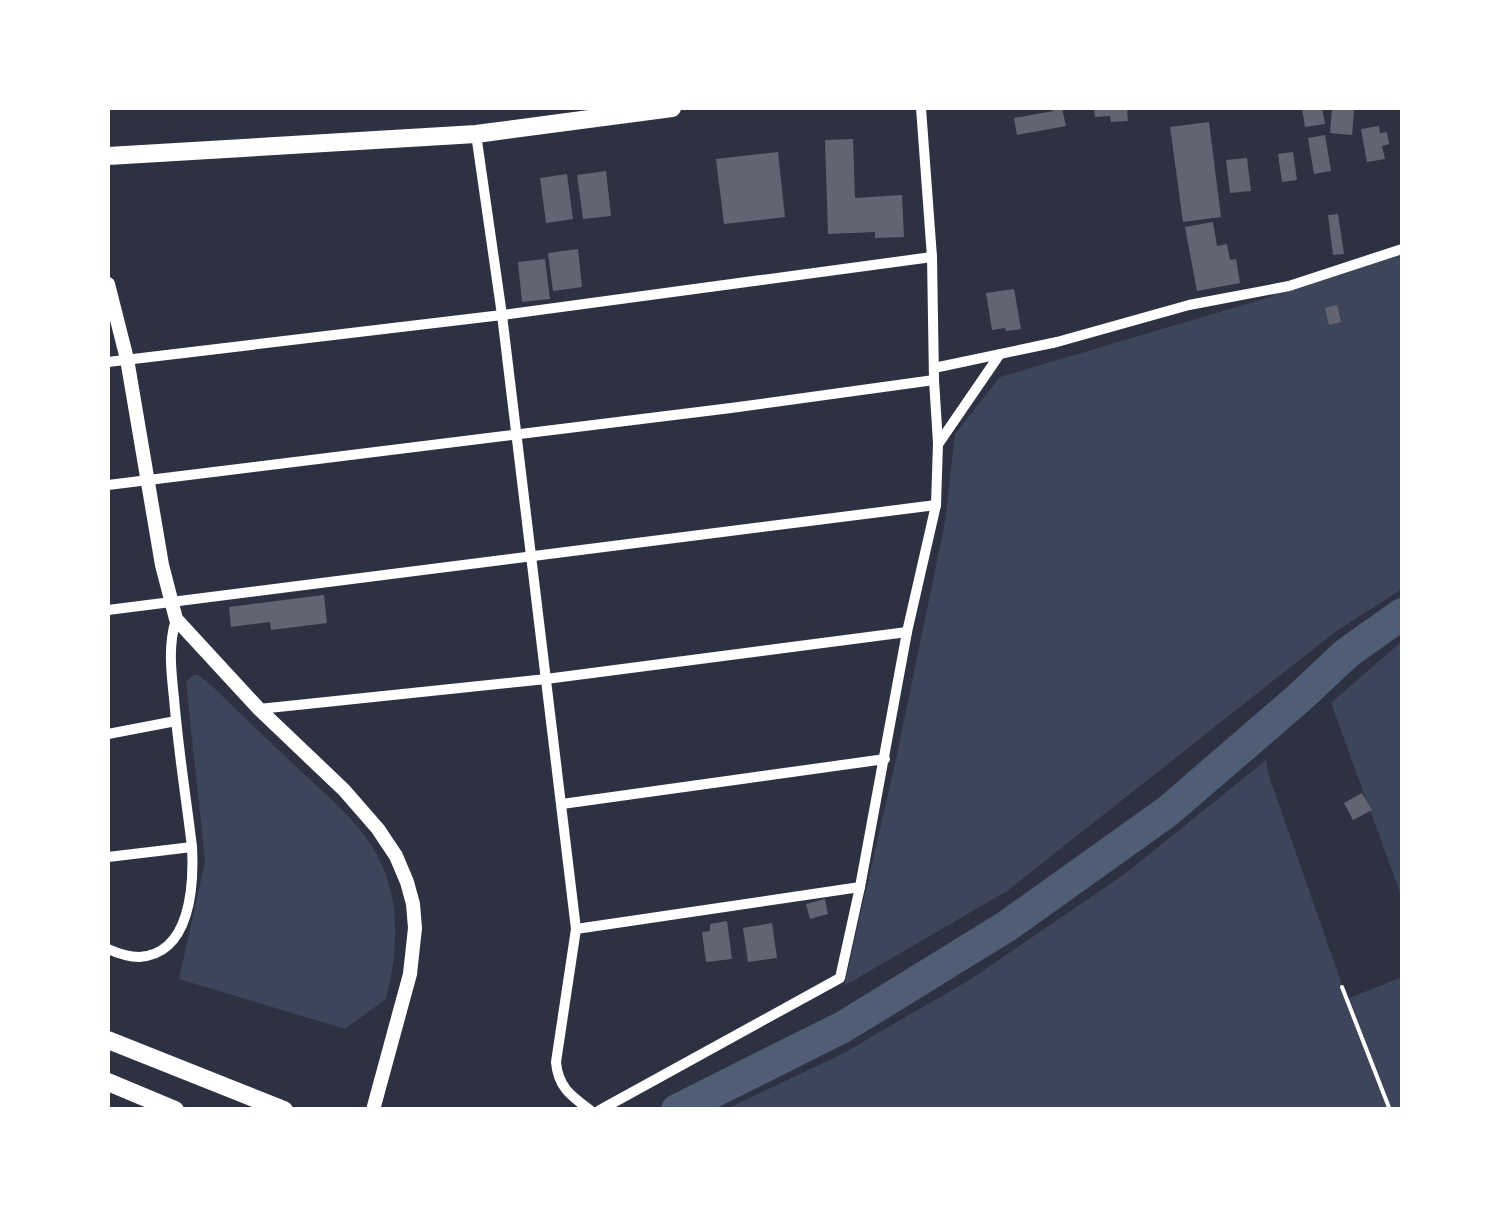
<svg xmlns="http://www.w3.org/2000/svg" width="1510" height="1217" font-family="Montserrat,sans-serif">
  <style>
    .green { fill: #3c4559 }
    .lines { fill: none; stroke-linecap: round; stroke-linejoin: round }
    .river { stroke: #4f5d75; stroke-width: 32 }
    .building { fill: #626471 }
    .path { stroke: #fff; stroke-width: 4 }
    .minor { stroke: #fff; stroke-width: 10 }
    .secondary { stroke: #fff; stroke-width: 14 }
    .trunk { stroke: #fff; stroke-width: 18 }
    .motorway { stroke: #fff; stroke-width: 18 }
  </style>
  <rect width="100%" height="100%" fill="#2d3142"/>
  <g class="green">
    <polygon points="1402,249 1402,589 1335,632 1007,891 844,986 896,759 945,522 955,434 1000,377 1270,297 1289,286"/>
    <polygon points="1402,641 1402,898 1331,703"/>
    <path d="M 193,675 L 198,675 L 211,685 C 243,716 274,746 306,776 C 328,796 353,818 370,843 C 402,892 399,945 386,999 L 345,1029 L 179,979 L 205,861 L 186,682 Z"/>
    <polygon points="1266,760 1268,773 1347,999 1402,977 1402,1109 724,1110 842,1054 971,979 1126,873"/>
  </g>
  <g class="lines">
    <polyline class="river" points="677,1110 843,1027 1007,926 1168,811 1299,698 1347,653 1402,614"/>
  </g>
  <g class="building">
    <polygon points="1053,108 1062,108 1066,126 1017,135 1014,118 1053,111"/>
    <polygon points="1094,108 1127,108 1128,121 1111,122 1110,116 1095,117"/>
    <polygon points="1302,108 1322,108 1325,124 1305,127"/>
    <polygon points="1332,108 1354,110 1352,135 1330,133"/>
    <polygon points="1209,122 1221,217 1183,222 1170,127"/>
    <polygon points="1379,126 1380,133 1387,132 1389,144 1382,146 1385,159 1367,162 1361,129"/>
    <polygon points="1325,135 1331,171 1314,174 1308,138"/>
    <polygon points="853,139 855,198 902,195 904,237 875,238 875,232 828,234 825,140"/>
    <polygon points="778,152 785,217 724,224 716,159"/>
    <polygon points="1293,152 1297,180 1282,182 1278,154"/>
    <polygon points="1247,158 1251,191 1230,193 1226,160"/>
    <polygon points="606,171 611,216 583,219 577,175"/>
    <polygon points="567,174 573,219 546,223 540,178"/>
    <polygon points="1338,214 1344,254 1333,255 1328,215"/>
    <polygon points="1213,222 1217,246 1227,244 1230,260 1236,259 1240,283 1197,291 1185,227"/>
    <polygon points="578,249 582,287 553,291 548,253"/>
    <polygon points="545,259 550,299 522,302 518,262"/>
    <polygon points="1014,289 1021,329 1006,331 1005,328 992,330 986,293"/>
    <polygon points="1337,305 1341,322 1329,325 1325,308"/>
    <polygon points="324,595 327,623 271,630 270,622 231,627 229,607"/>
    <polygon points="1362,793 1372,810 1353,820 1344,803"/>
    <polygon points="825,899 828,914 810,919 806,904"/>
    <polygon points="727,921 732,959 706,962 702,932 710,931 710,924"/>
    <polygon points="772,923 777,958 748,962 743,928"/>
  </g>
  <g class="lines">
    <polyline class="path" points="1342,987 1390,1110"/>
    <g class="minor">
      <path d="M 476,134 L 502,315 L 576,929 L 556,1062 C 558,1087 571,1096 590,1110"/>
      <polyline points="108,362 502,315 932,257"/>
      <polyline points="934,368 1057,342 1189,305 1289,286 1402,249"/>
      <polyline points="939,443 1000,354"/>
      <polyline points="108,485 731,408 934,380"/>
      <polyline points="108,610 936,505"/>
      <polyline points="259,709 546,679 907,632"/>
      <polyline points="108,734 176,721"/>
      <polyline points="562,804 885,759"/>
      <polyline points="108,857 192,847"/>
      <polyline points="576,929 860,887"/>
      <path d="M 108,949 C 117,953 128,957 139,957 C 191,954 194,885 192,847 C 186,797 178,748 174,698 C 171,670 168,646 176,619"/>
      <polyline points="600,1110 840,978 860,887 907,632 936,505 938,443 934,380 932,257 921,108"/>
    </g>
    <polyline class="secondary" points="108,284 127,359 162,565 176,619 259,709 344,790 378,829 396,856 407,882 413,904 415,928 410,974 373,1110"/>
    <polyline class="trunk" points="108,156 476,134 672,108"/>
    <g class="motorway">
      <polyline points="108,1040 284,1110"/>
      <polyline points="108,1082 175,1110"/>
    </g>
  </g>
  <rect width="1510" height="1217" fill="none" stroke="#ffffff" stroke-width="220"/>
</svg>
